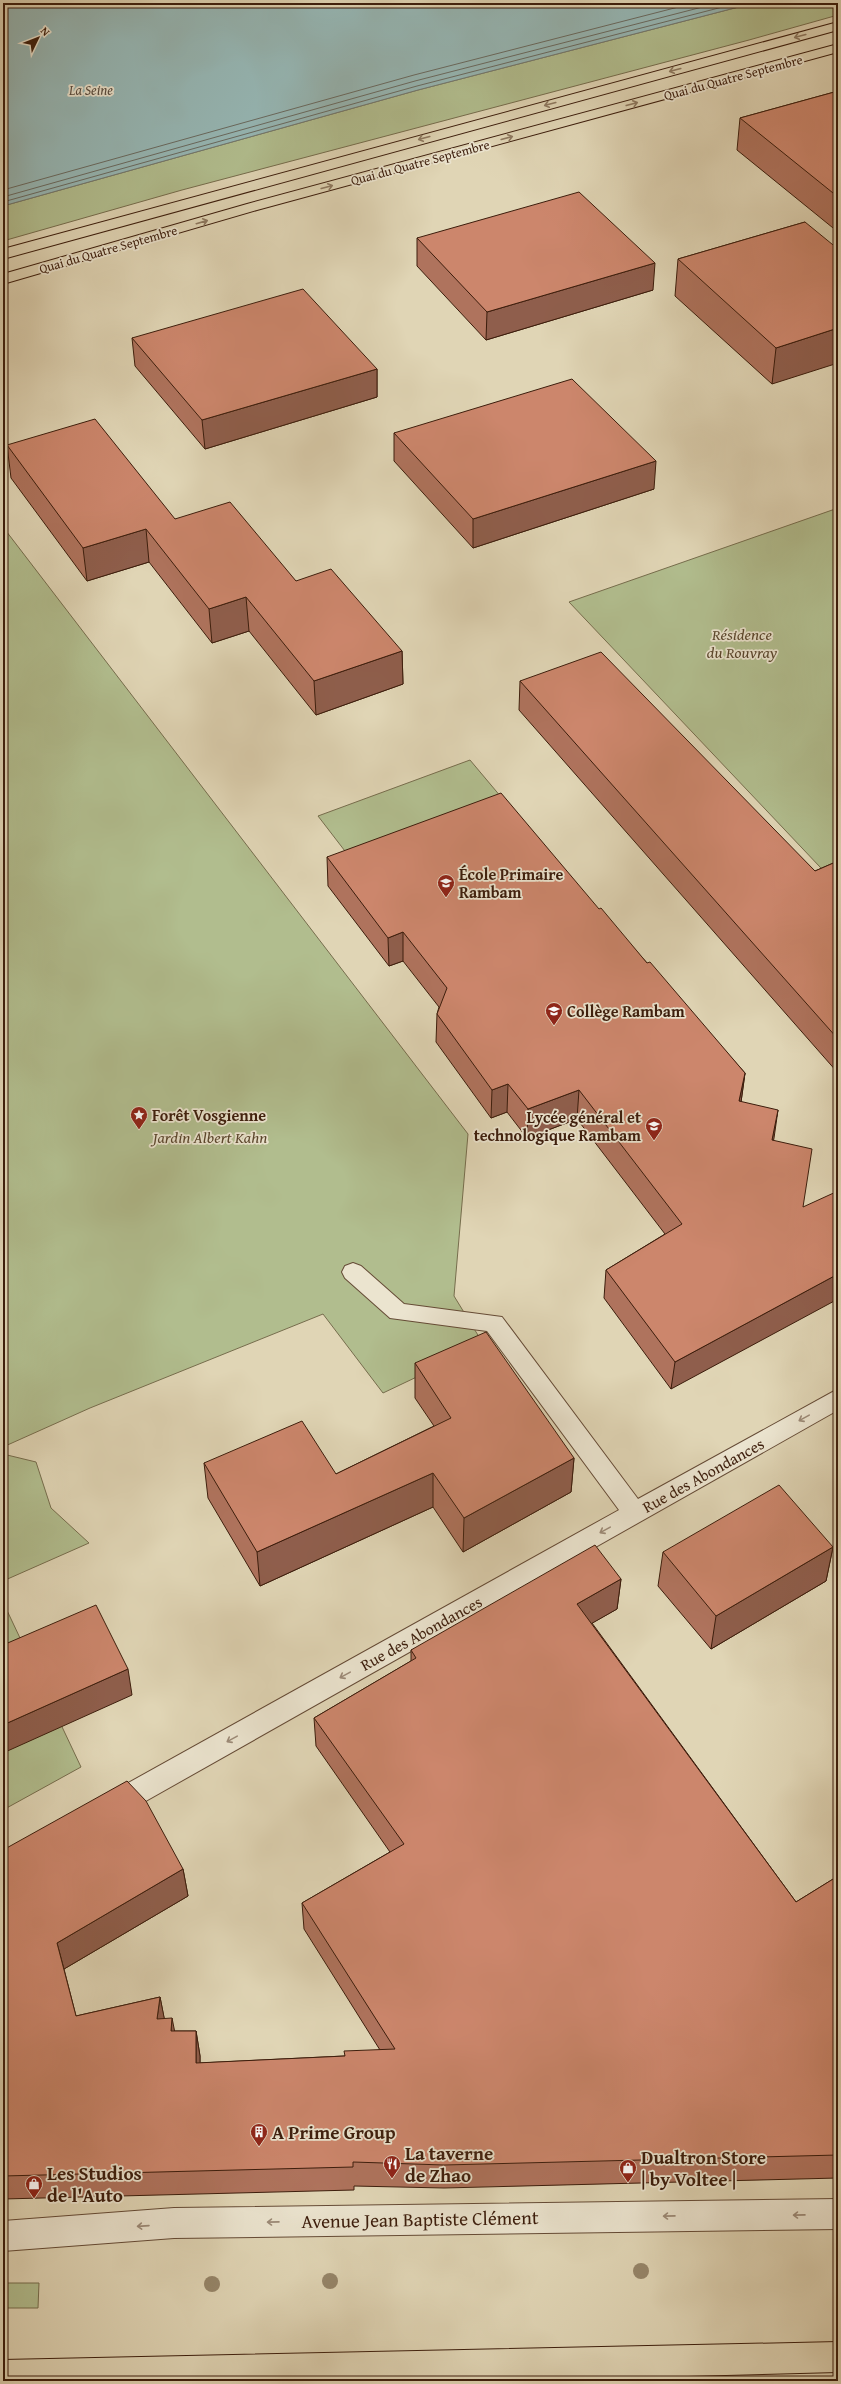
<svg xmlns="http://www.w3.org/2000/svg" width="841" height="2384" font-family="'Gentium Book Plus',serif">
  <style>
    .green { fill: #b1bd8e; stroke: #766d4d }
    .water { fill: #96b7b5; stroke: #727971 }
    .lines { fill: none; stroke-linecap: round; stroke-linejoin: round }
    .shore { stroke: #696a60; stroke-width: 1 }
    .minor-casing { stroke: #654b36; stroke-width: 2 }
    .major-casing { stroke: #3c1d0c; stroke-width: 2 }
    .minor { fill: #ebe4cf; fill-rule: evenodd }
    .major { fill: #e0d5b5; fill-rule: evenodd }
    .tree { fill: #96866a }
    .wall { fill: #af735d; stroke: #3c1d0c }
    .shaded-wall { fill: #8f5e4c; stroke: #3c1d0c }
    .building { fill: #cc866c; stroke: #3c1d0c }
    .oneway { stroke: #8e7960 }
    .oneway2 { stroke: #9c8a77 }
    .labels { text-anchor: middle; stroke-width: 3.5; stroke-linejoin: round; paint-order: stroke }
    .far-street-label { font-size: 13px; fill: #3c1d0c; stroke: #ebe4cf }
    .far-water-label { font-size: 14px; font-style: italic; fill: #574b3f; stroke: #ebe4cf }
    .park-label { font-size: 16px; font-style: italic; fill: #59452c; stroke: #ebe4cf }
    .poi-label { font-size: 16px; font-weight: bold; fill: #3c1d0c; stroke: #ebe4cf; text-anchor: start }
    .street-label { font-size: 16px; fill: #3c1d0c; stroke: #ebe4cf }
    .near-poi-label { font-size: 19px; font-weight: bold; fill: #3c1d0c; stroke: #ebe4cf; text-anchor: start }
    .near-street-label { font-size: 19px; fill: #3c1d0c; stroke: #ebe4cf }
  </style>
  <rect width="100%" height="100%" fill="#e0d5b5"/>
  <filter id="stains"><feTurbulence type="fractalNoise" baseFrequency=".005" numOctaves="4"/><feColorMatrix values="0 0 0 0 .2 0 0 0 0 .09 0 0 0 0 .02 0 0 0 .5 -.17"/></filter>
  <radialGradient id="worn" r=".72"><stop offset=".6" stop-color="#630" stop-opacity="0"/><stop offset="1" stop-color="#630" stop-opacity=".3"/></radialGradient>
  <g class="green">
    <polygon points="754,3 838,3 838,15 749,40 182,190 3,241 3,206 418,90"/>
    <polygon points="838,508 838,886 569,602"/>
    <polygon points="3,527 468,1134 454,1296 484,1345 383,1393 323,1314 90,1408 3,1447"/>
    <polygon points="470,760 512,810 358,868 318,816"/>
    <polygon points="3,1454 36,1462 51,1508 89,1543 3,1581"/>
    <polygon points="3,1602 81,1767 3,1810"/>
    <polygon points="3,2283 39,2283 38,2308 3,2308"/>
  </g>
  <polygon class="water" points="3,3 754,3 418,90 3,206"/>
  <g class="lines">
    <g class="shore">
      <polyline points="3,190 414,75 694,3"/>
      <polyline points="3,197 415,81 718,3"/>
      <polyline points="3,202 417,86 738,3"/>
    </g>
    <defs>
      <g id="minor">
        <polygon points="353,1263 361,1266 404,1304 502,1317 638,1499 838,1389 838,1410 121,1815 112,1818 103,1815 99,1806 103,1797 619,1510 487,1331 390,1318 345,1278 342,1272 345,1266"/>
        <polygon points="838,2199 838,2229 174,2238 3,2251 3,2221 174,2208"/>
      </g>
      <g id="major">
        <polygon points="838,22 838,30 3,259 3,249"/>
        <polygon points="838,44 838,52 257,210 3,284 3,274 247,204"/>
        <polygon points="838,2342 838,2372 496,2381 3,2381 3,2360"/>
      </g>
    </defs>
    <use href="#minor" class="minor-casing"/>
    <use href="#major" class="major-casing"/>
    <use href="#minor" class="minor"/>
    <use href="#major" class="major"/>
  </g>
  <g class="tree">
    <circle cx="641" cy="2271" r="8"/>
    <circle cx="330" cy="2281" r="8"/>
    <circle cx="212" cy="2284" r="8"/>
  </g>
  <g class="wall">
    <polygon points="838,91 838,232 737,150 740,118"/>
    <polygon points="805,222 772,384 675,296 678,259"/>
    <polygon points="417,238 653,290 486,340 417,266"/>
    <polygon points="132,338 377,369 377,397 205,449 135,366"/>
    <polygon points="394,433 654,489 473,548 394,461"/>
    <polygon points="7,445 175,519 296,581 402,651 403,684 316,715 249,631 212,643 149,562 87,581 11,478"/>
    <polygon points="520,681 815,871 838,861 838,1073 519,710"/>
    <polygon points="327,857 599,909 745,1073 741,1102 671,1389 604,1298 606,1270 665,1234 577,1119 527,1138 507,1112 491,1118 436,1042 437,1014 439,1007 403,961 389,966 328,886"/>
    <polygon points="415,1363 574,1458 571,1492 463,1552 433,1507 260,1586 208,1498 204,1463 336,1474 434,1426 415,1398"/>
    <polygon points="833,1547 826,1581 711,1649 658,1586 663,1552"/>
    <polygon points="621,1579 617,1609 592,1623 796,1902 838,1876 838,2178 444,2188 354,2186 354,2190 3,2199 3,1850 183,1869 188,1896 64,1969 76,2016 160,1997 164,2018 174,2031 196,2031 200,2056 200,2063 344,2056 380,2050 304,1929 302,1903 390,1852 316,1746 314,1718 411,1661 411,1650"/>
  </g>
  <g class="shaded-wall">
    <polygon points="655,263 653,290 486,340 487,312"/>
    <polygon points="838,328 838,363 772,384 776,348"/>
    <polygon points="377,369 377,397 205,449 202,420"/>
    <polygon points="656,461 654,489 473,548 473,519"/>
    <polygon points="146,529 149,562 87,581 83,548"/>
    <polygon points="246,597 249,631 212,643 209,609"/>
    <polygon points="402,651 403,684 316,715 314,681"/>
    <polygon points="403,932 403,961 389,966 388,938"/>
    <polygon points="745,1073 741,1102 739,1101"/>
    <polygon points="508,1084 507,1112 491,1118 492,1090"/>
    <polygon points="579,1090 577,1119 527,1138 528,1109"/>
    <polygon points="778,1110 774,1138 768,1168 772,1140"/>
    <polygon points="838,1274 838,1299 671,1389 675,1362"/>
    <polygon points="574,1458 571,1492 463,1552 464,1518"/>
    <polygon points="433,1473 433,1507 260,1586 257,1552"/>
    <polygon points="833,1547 826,1581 711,1649 716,1616"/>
    <polygon points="621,1579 617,1609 575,1633 577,1604"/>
    <polygon points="128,1669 132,1695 3,1753 3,1725"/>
    <polygon points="183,1869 188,1896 64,1969 57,1943"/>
    <polygon points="160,1997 165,2022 157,2019"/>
    <polygon points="172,2018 177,2043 171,2031"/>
    <polygon points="196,2031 200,2056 200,2088 196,2063"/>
  </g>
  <g class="building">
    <polygon points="838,91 838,197 740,118"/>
    <polygon points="579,192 655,263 487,312 417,238"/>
    <polygon points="805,222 838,249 838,328 776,348 678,259"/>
    <polygon points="303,289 377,369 202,420 132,338"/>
    <polygon points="572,379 656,461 473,519 394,433"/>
    <polygon points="95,419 175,519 230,502 296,581 331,569 402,651 314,681 246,597 209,609 146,529 83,548 7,445"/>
    <polygon points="601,652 815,871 838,861 838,1039 520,681"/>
    <polygon points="501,793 599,909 601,908 647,963 650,962 745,1073 739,1101 778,1110 772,1140 812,1149 803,1207 838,1191 838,1274 675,1362 606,1270 682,1224 579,1090 528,1109 508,1084 492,1090 437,1014 447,988 403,932 388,938 327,857"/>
    <polygon points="486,1332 574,1458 464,1518 433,1473 257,1552 204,1463 302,1421 336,1474 451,1418 415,1363"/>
    <polygon points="779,1485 833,1547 716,1616 663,1552"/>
    <polygon points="595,1545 621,1579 577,1604 796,1902 838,1876 838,2155 444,2165 353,2162 353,2167 3,2176 3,1850 127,1781 146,1801 183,1869 57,1943 76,2016 160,1997 157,2019 172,2018 171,2031 196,2031 196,2063 345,2056 344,2051 395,2049 302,1903 404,1844 314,1718 416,1658 411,1650"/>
    <polygon points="96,1605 128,1669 3,1725 3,1645"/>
  </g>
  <defs><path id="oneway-shaft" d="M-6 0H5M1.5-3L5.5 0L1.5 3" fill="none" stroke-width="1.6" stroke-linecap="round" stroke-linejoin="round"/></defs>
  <g class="oneway">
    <use href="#oneway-shaft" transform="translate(800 36) rotate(165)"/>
    <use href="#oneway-shaft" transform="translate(675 70) rotate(165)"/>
    <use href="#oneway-shaft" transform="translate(550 104) rotate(165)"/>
    <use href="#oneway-shaft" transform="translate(632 104) rotate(-15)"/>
    <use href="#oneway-shaft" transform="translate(424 138) rotate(165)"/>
    <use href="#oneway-shaft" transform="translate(507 138) rotate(-15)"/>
    <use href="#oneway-shaft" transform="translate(327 187) rotate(-15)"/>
    <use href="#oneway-shaft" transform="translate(202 222) rotate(-16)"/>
  </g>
  <g class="oneway2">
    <use href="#oneway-shaft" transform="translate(804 1418) rotate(151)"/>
    <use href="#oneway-shaft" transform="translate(605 1530) rotate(151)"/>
    <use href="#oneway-shaft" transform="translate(345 1675) rotate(151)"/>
    <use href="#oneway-shaft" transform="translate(232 1739) rotate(151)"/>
    <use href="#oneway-shaft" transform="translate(799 2215) rotate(179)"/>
    <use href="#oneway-shaft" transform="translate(669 2216) rotate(179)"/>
    <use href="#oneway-shaft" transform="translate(273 2222) rotate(179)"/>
    <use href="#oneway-shaft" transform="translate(143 2226) rotate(176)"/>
  </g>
  <defs>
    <symbol id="school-pin" viewBox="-11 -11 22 30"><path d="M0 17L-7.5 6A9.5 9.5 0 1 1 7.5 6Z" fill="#8f2418" stroke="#ebe4cf"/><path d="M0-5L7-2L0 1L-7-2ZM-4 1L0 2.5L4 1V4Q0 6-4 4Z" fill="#fff"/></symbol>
    <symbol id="sight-pin" viewBox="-11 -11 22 30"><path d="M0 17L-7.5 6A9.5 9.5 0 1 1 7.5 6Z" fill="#8f2418" stroke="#ebe4cf"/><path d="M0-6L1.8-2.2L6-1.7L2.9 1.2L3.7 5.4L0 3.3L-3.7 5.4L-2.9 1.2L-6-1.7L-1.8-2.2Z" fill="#fff"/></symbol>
    <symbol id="building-pin" viewBox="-11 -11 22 30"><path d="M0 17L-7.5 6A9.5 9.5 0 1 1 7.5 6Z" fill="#8f2418" stroke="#ebe4cf"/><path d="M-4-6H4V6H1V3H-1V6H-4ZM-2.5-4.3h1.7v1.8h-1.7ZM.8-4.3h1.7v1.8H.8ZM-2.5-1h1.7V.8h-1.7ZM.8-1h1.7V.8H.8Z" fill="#fff"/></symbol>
    <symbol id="restaurant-pin" viewBox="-11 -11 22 30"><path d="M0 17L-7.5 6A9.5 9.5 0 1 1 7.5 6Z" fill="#8f2418" stroke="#ebe4cf"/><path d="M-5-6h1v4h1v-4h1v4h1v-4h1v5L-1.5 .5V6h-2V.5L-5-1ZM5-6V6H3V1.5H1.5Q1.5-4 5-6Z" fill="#fff"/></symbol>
    <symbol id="shop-pin" viewBox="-11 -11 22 30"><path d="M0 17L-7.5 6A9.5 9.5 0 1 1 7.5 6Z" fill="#8f2418" stroke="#ebe4cf"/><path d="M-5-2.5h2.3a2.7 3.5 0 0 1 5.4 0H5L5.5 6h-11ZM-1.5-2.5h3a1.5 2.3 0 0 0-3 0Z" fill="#fff"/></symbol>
  </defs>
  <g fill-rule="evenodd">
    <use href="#school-pin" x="436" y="873" width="20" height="27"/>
    <use href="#school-pin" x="544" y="1001" width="20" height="27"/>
    <use href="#sight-pin" x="129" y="1105" width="20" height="27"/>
    <use href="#school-pin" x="644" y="1116" width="20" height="27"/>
    <use href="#building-pin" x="249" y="2122" width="20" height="27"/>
    <use href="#restaurant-pin" x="382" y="2154" width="20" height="27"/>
    <use href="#shop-pin" x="618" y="2158" width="20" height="27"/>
    <use href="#shop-pin" x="24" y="2174" width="20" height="27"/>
  </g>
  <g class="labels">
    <g class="far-street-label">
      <text transform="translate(733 77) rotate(-15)" y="5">Quai du Quatre Septembre</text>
      <text transform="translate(420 162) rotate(-15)" y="5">Quai du Quatre Septembre</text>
      <text transform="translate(108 249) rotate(-16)" y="5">Quai du Quatre Septembre</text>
    </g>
    <g class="far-water-label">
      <text x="91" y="95">La Seine</text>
    </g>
    <g class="park-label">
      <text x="742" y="640">Résidence<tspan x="742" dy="18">du Rouvray</tspan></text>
      <text x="210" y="1143">Jardin Albert Kahn</text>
    </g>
    <g class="poi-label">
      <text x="459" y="880">École Primaire<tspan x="459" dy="18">Rambam</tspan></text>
      <text x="567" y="1017">Collège Rambam</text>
      <text x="152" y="1121">Forêt Vosgienne</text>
      <text x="641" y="1123" text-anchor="end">Lycée général et<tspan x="641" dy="18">technologique Rambam</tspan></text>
    </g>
    <g class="street-label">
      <text transform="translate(703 1475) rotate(-29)" y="6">Rue des Abondances</text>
      <text transform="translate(421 1633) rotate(-29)" y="6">Rue des Abondances</text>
    </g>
    <g class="near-poi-label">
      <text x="272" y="2139">A Prime Group</text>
      <text x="405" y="2160">La taverne<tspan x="405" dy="22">de Zhao</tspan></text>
      <text x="641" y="2164">Dualtron Store<tspan x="641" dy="22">| by Voltee |</tspan></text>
      <text x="47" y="2180">Les Studios<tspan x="47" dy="22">de l'Auto</tspan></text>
    </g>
    <g class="near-street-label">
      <text transform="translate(420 2219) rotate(-1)" y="7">Avenue Jean Baptiste Clément</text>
    </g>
  </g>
  <rect width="841" height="2384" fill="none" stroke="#e0d5b5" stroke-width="16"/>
  <rect x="4" y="4" width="833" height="2376" fill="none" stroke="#3c1d0c" stroke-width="2"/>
  <rect x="8" y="8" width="825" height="2368" fill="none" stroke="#3c1d0c"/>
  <g transform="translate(38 38) rotate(47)" stroke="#ebe4cf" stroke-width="3" paint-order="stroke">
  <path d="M0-3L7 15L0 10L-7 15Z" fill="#3c1d0c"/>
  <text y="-6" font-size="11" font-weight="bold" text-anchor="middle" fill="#3c1d0c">N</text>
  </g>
  <rect width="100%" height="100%" filter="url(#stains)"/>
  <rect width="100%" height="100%" fill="url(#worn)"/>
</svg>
